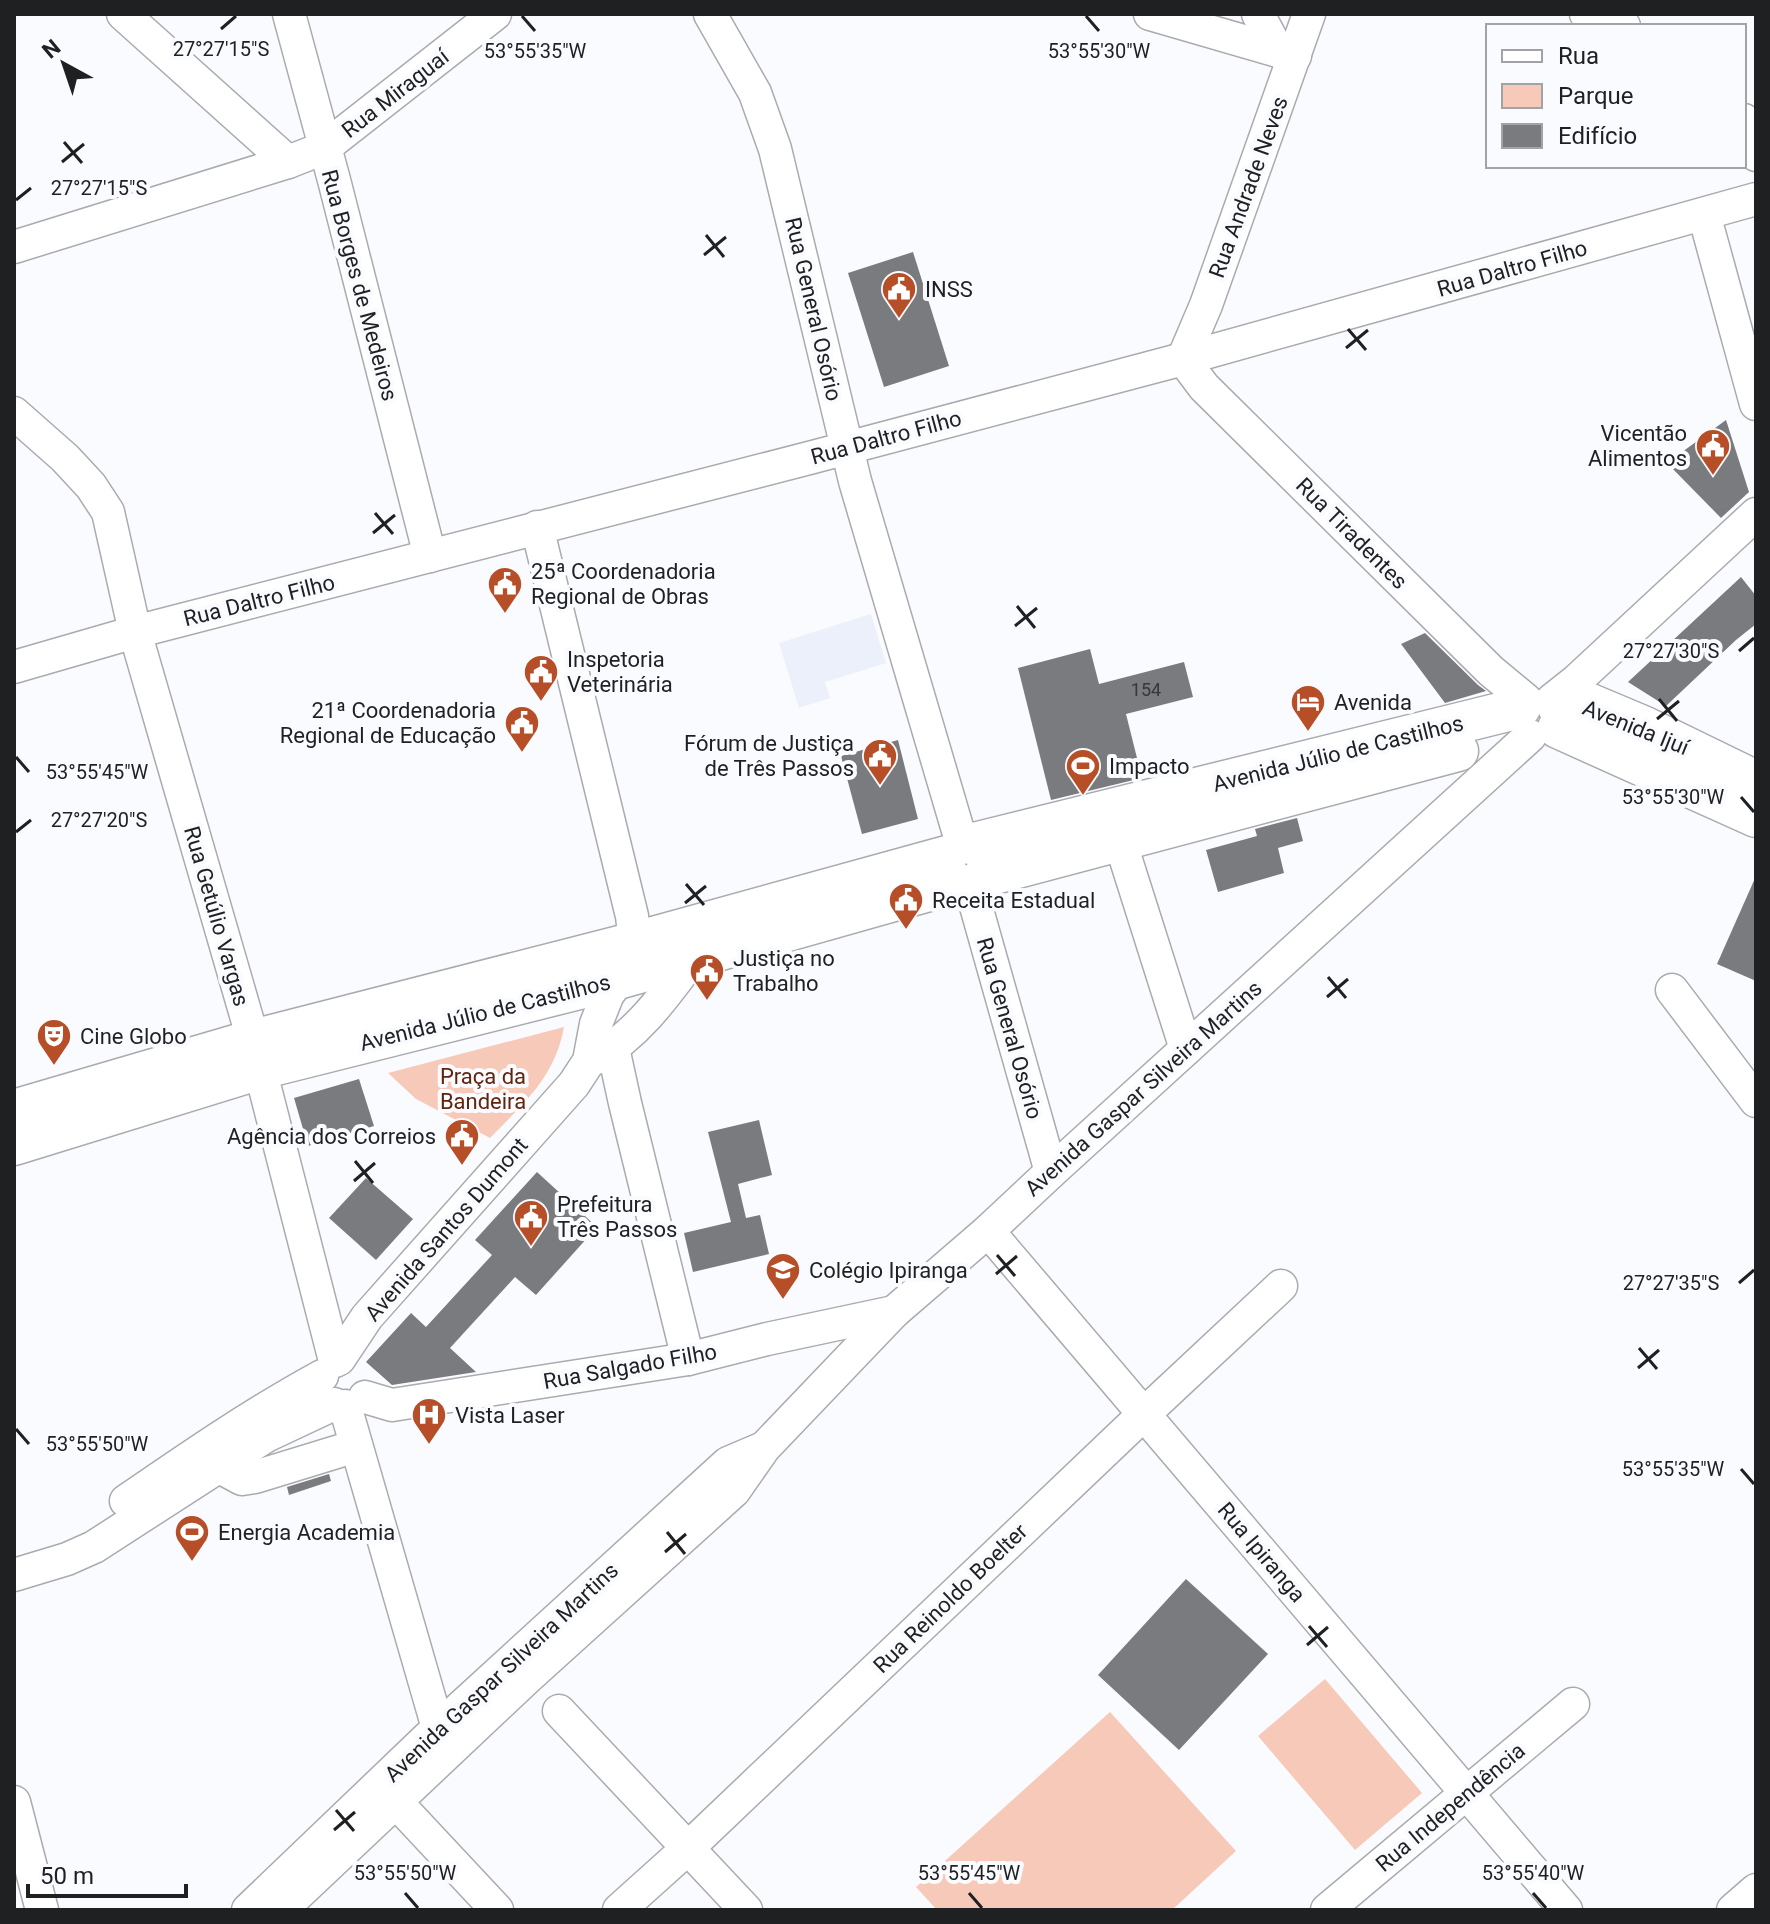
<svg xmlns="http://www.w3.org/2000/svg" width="1770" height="1924" font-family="Roboto,sans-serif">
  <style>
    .built { fill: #ebf0fb }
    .green { fill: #f7c9b9 }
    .building { fill: #7a7b7e }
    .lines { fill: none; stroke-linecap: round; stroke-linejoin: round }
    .minor-casing { stroke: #a9abae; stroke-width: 35 }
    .major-casing { stroke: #a9abae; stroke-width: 43 }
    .minor { stroke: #fff; stroke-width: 32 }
    .major { stroke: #fff; stroke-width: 40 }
    .ticks { fill: none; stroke: #1f2021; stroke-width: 3 }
    .labels { text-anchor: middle; stroke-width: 8; stroke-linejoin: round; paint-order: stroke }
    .number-label { font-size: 18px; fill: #363738 }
    .street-label { font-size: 22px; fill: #1f2021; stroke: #fafbff }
    .poi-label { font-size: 22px; fill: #1f2021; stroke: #fafbff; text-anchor: start }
    .park-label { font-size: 22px; fill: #61240c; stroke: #fafbff }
    .ticks-label { font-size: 20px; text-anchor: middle; fill: #1f2021; stroke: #fafbff; stroke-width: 8; stroke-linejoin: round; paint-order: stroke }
  </style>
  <rect width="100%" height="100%" fill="#fafbff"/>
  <polygon class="built" points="871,614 886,663 825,682 830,698 799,708 779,643"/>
  <g class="green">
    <path d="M 564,1027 C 555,1077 524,1103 490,1138 L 416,1099 L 388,1073 Z"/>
    <polygon points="1325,1679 1422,1793 1355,1850 1258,1736"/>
    <polygon points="1110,1712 1236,1851 1172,1910 937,1910 916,1887"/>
  </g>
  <g class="building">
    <polygon points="913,252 949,366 884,387 848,273"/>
    <polygon points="1726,420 1749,492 1721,518 1667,463"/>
    <polygon points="1741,577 1756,596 1756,624 1736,640 1666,706 1628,682"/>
    <polygon points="1425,633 1478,685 1486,691 1445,703 1401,644"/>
    <polygon points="1090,649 1099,684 1184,662 1193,697 1126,714 1142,778 1051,800 1018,668"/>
    <polygon points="898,740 918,819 862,834 841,756"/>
    <polygon points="1297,818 1303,841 1278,848 1284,873 1218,892 1206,850 1257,836 1255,829"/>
    <polygon points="1756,876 1756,981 1717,964"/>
    <polygon points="359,1079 374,1126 308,1146 294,1098"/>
    <polygon points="759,1120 772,1175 738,1184 746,1218 760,1215 769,1254 693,1272 684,1233 731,1222 708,1132"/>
    <polygon points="537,1172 597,1227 536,1295 515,1277 450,1348 476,1372 392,1385 366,1362 411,1313 426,1327 492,1255 475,1240"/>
    <polygon points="366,1178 413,1219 376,1260 329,1218"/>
    <polygon points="329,1474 331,1481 289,1495 287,1487"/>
    <polygon points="1186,1579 1268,1654 1179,1750 1098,1675"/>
  </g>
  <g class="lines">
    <defs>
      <g id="minor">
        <polyline points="123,14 288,162"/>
        <polyline points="289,14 334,180 430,556"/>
        <polyline points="710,14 755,93 775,149 855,481 962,844"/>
        <polyline points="1150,14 1295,56"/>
        <polyline points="1258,14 1278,51"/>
        <polyline points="1309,14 1206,305 1183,359 1204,387 1491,671 1526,700"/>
        <polyline points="1586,14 1624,26"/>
        <polyline points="1744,120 1756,155"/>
        <polyline points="1704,214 1756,404"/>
        <polyline points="14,247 288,162 324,148 495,14"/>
        <polyline points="14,413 65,458 91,486 108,512 135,632 248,1022 335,1361"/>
        <polyline points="14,667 135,632 813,457 1183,359 1756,199"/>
        <polyline points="1552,700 1576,681 1756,514"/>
        <polyline points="1120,841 1186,1049"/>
        <polyline points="970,885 1051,1172"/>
        <polyline points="1672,990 1756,1101"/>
        <polyline points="613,1048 625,1103 688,1359"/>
        <path d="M 594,1059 C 636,1036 664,997 692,959"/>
        <polyline points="988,1231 1566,1910"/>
        <polyline points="339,1359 367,1317 574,1084 589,1061 596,1024 608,994 634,960 635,942 632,916 537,527"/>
        <polyline points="365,1397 392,1405 688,1359 767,1339 894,1312"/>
        <polyline points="345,1406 438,1728"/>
        <polyline points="218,1466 242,1479 255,1477 356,1446"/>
        <path d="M 126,1501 C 190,1457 254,1413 322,1376"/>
        <polyline points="14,1575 67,1559 94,1547 266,1436 334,1404"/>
        <polyline points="559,1711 746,1910"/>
        <polyline points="14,1802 42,1910"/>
        <polyline points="396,1802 497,1910"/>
        <polyline points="248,1910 438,1728 728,1463 761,1449"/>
        <polyline points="281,1910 527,1678 734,1491 764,1448 894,1312 988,1231 1051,1172 1530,736"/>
        <polyline points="619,1910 688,1848 1144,1414 1281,1286"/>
        <polyline points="1327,1910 1573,1704"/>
        <polyline points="1733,1910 1756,1890"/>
      </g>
      <g id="major">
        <polyline points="1558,707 1575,702 1588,703 1645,727 1756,781"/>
        <polyline points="1558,728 1756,817"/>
        <polyline points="970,844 1520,708"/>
        <polyline points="983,877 1458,751"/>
        <polyline points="14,1110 253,1040 635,942 947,856"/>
        <polyline points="14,1145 260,1069 607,982 957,883"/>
      </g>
    </defs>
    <use href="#minor" class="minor-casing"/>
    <use href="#major" class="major-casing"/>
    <use href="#minor" class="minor"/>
    <use href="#major" class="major"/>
  </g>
  <path class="ticks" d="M 522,16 L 535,31M 1086,16 L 1099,31M 221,29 L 236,16M 64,142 L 82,163M 62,162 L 84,144M 16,200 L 31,188M 706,235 L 724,257M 704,255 L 726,237M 1348,329 L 1366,350M 1346,348 L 1368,330M 375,513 L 393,534M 373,533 L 395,515M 1017,606 L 1035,628M 1015,626 L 1037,608M 1739,651 L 1754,638M 1659,699 L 1677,721M 1657,719 L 1679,701M 16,757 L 29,772M 1741,797 L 1754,812M 16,832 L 31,820M 686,884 L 704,905M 685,903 L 706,886M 1328,977 L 1346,998M 1327,997 L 1348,979M 355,1161 L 373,1183M 354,1181 L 375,1163M 997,1255 L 1015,1276M 996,1274 L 1017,1256M 1739,1283 L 1754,1270M 1639,1348 L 1657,1369M 1638,1368 L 1659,1350M 16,1429 L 29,1444M 1741,1469 L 1754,1484M 667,1532 L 685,1554M 665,1552 L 686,1534M 1309,1626 L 1327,1647M 1307,1645 L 1328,1627M 336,1810 L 354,1831M 334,1830 L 355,1812M 405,1893 L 418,1908M 969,1893 L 982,1908M 1533,1893 L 1546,1908"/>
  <defs>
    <symbol id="civic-pin" viewBox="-11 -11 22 30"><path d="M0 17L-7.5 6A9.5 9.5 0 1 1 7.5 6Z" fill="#b64f28" stroke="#fafbff"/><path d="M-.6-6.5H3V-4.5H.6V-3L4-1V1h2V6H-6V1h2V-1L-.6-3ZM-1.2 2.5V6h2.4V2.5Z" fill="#fff"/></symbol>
    <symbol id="hotel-pin" viewBox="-11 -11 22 30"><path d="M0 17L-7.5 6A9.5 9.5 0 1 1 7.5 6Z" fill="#b64f28" stroke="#fafbff"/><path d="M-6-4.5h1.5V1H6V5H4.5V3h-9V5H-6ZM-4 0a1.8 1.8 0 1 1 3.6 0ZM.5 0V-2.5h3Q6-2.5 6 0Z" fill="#fff"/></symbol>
    <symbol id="stadium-pin" viewBox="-11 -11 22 30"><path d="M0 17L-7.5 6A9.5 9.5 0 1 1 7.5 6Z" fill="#b64f28" stroke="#fafbff"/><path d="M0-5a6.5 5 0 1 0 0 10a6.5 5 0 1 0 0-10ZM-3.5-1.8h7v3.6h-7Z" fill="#fff"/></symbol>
    <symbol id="theatre-pin" viewBox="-11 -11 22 30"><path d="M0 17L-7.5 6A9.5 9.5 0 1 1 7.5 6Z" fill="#b64f28" stroke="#fafbff"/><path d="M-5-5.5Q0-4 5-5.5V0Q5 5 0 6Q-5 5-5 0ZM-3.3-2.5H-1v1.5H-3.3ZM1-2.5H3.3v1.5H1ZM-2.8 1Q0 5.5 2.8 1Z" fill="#fff"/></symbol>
    <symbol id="school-pin" viewBox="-11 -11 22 30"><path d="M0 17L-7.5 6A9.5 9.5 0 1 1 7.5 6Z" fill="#b64f28" stroke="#fafbff"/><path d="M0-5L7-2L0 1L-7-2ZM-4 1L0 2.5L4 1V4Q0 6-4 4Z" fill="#fff"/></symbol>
    <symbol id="hospital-pin" viewBox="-11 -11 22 30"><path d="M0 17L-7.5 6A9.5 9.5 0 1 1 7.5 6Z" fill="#b64f28" stroke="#fafbff"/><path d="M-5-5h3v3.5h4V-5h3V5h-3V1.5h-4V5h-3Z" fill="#fff"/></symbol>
  </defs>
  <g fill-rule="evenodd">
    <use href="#civic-pin" x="879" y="269" width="40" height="54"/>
    <use href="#civic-pin" x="1693" y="426" width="40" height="54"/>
    <use href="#civic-pin" x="485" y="564" width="40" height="54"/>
    <use href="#civic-pin" x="521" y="652" width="40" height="54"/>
    <use href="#hotel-pin" x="1288" y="682" width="40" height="54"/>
    <use href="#civic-pin" x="502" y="703" width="40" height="54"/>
    <use href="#civic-pin" x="860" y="736" width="40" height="54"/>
    <use href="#stadium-pin" x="1063" y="746" width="40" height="54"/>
    <use href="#civic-pin" x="886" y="880" width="40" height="54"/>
    <use href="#civic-pin" x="687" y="951" width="40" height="54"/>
    <use href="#theatre-pin" x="34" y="1016" width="40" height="54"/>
    <use href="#civic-pin" x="442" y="1116" width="40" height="54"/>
    <use href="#civic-pin" x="511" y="1197" width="40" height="54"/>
    <use href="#school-pin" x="763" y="1250" width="40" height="54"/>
    <use href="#hospital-pin" x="409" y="1395" width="40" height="54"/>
    <use href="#stadium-pin" x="172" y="1512" width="40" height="54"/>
  </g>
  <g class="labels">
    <g class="number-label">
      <text x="1146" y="696">154</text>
    </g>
    <g class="street-label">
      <text transform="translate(395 93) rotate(-38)" y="8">Rua Miraguaí</text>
      <text transform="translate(1248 187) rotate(-70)" y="8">Rua Andrade Neves</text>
      <text transform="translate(1512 268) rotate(-16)" y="8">Rua Daltro Filho</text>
      <text transform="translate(360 285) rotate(75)" y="8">Rua Borges de Medeiros</text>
      <text transform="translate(814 309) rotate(77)" y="8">Rua General Osório</text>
      <text transform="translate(886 437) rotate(-15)" y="8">Rua Daltro Filho</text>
      <text transform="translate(1352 533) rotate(45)" y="8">Rua Tiradentes</text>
      <text transform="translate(259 600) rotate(-14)" y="8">Rua Daltro Filho</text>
      <text transform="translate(1636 727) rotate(22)" y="8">Avenida Ijuí</text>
      <text transform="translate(1338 753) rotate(-14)" y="8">Avenida Júlio de Castilhos</text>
      <text transform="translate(217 916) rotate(74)" y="8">Rua Getúlio Vargas</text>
      <text transform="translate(485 1012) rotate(-14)" y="8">Avenida Júlio de Castilhos</text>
      <text transform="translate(1010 1028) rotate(74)" y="8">Rua General Osório</text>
      <text transform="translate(1143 1088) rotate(-42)" y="8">Avenida Gaspar Silveira Martins</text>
      <text transform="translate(446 1229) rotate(-49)" y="8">Avenida Santos Dumont</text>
      <text transform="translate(630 1366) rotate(-10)" y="8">Rua Salgado Filho</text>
      <text transform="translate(1262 1552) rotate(50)" y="8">Rua Ipiranga</text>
      <text transform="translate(950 1598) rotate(-44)" y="8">Rua Reinoldo Boelter</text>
      <text transform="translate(501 1672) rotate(-43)" y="8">Avenida Gaspar Silveira Martins</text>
      <text transform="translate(1450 1807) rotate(-40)" y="8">Rua Independência</text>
    </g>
    <g class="poi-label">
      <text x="925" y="297">INSS</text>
      <text x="1687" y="441" text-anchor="end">Vicentão<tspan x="1687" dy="25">Alimentos</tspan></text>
      <text x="531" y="579">25ª Coordenadoria<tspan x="531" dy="25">Regional de Obras</tspan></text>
      <text x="567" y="667">Inspetoria<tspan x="567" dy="25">Veterinária</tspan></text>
      <text x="1334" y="710">Avenida</text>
      <text x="496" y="718" text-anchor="end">21ª Coordenadoria<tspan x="496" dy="25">Regional de Educação</tspan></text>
      <text x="854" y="751" text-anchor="end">Fórum de Justiça<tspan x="854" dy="25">de Três Passos</tspan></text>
      <text x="1109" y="774">Impacto</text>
      <text x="932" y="908">Receita Estadual</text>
      <text x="733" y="966">Justiça no<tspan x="733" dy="25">Trabalho</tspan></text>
      <text x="80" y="1044">Cine Globo</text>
      <text x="436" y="1144" text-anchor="end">Agência dos Correios</text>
      <text x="557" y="1212">Prefeitura<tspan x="557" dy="25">Três Passos</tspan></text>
      <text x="809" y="1278">Colégio Ipiranga</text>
      <text x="455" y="1423">Vista Laser</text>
      <text x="218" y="1540">Energia Academia</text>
    </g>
    <g class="park-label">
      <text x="483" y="1084">Praça da<tspan x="483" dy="25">Bandeira</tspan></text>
    </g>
  </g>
  <g class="ticks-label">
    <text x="221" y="56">27°27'15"S</text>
    <text x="535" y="58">53°55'35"W</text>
    <text x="1099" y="58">53°55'30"W</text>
    <text x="99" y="195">27°27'15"S</text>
    <text x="1671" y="658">27°27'30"S</text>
    <text x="97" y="779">53°55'45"W</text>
    <text x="1673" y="804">53°55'30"W</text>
    <text x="99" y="827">27°27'20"S</text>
    <text x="1671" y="1290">27°27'35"S</text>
    <text x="97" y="1451">53°55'50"W</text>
    <text x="1673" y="1476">53°55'35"W</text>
    <text x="405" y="1880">53°55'50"W</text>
    <text x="969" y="1880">53°55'45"W</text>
    <text x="1533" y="1880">53°55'40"W</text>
  </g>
  <rect width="1770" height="1924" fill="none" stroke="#1f2021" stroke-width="32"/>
  <rect x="1486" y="24" width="260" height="144" fill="#fafbff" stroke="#a2a3a6" stroke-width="2"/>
  <rect x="1502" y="50" width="40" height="12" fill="#ffffff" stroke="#a2a3a6" stroke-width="2"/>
  <text x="1558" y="64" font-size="24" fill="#1f2021">Rua</text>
  <rect x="1502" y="84" width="40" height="24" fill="#f7c9b9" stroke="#a2a3a6" stroke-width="2"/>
  <text x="1558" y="104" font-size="24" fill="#1f2021">Parque</text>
  <rect x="1502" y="124" width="40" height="24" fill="#7a7b7e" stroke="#a2a3a6" stroke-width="2"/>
  <text x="1558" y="144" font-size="24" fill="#1f2021">Edifício</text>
  <g transform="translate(64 64) rotate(320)" stroke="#fafbff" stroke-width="6" paint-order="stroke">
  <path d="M0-6L14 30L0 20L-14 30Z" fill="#1f2021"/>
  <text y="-12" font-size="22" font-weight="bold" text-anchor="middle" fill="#1f2021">N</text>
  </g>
  <path d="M28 1884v12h158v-12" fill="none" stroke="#1f2021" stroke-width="4"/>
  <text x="40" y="1884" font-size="24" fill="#1f2021" stroke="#fafbff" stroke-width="6" paint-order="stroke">50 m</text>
</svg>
